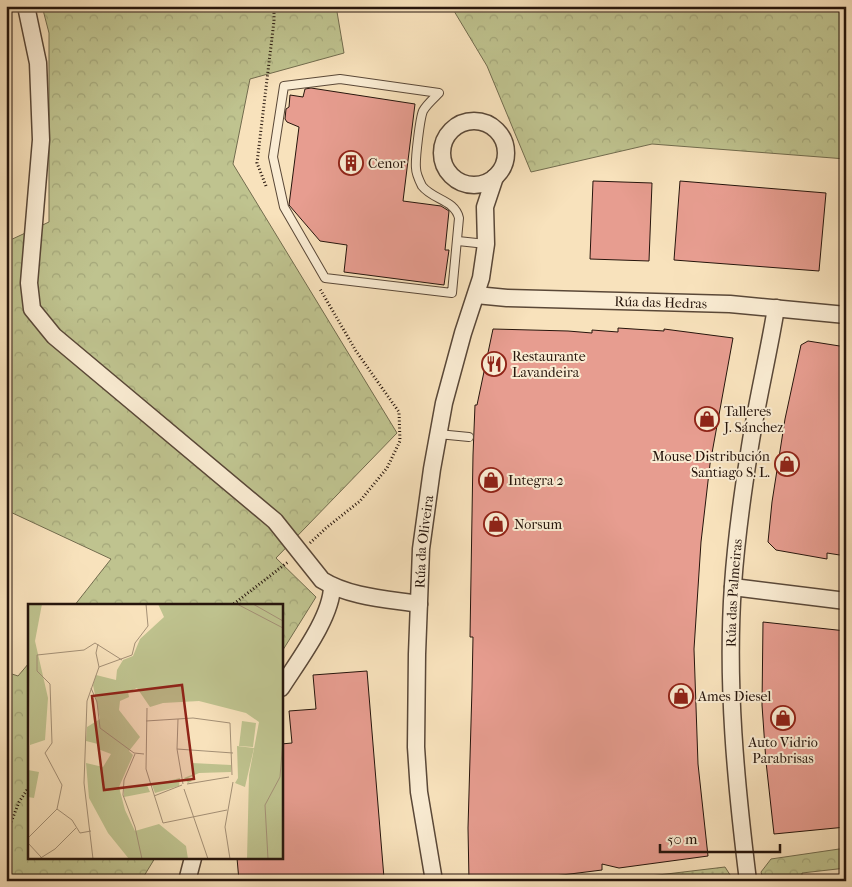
<svg xmlns="http://www.w3.org/2000/svg" width="852" height="887" font-family="'IM FELL French Canon',serif">
  <style>
    .grass { fill: url(#grass-dots); stroke: #726c4e }
    .forest { fill: url(#forest-crowns); stroke: #726c4e }
    .building { fill: #e79d90; stroke: #26150c }
    .lines { fill: none; stroke-linecap: round; stroke-linejoin: round }
    .service-casing { stroke: #5a4838; stroke-width: 10 }
    .minor-casing { stroke: #5a4838; stroke-width: 19 }
    .path { stroke: #26150c; stroke-width: 3; stroke-dasharray: 1 2.5; stroke-linecap: butt }
    .service { stroke: #faecd3; stroke-width: 8 }
    .minor { stroke: #faecd3; stroke-width: 16 }
    .labels { text-anchor: middle; stroke-width: 4; stroke-linejoin: round; paint-order: stroke }
    .poi-label { font-size: 14px; fill: #26150c; stroke: #faecd3; text-anchor: start }
    .street-label { font-size: 14px; fill: #26150c; stroke: #faecd3 }
    .inset-road { fill: none; stroke: #a49076; stroke-width: 1 }
    .view { fill: #8f2418; fill-opacity: 0.15; stroke: #8f2418; stroke-width: 2.5 }
    .inset-edge { fill: none; stroke: #26150c; stroke-width: 2.5 }
  </style>
  <defs>
    <pattern id="grass-dots" width="8" height="8" patternUnits="userSpaceOnUse" patternTransform="scale(1.25)"><rect width="8" height="8" fill="#bfc38f"/><path d="M2 2h.1M6 6h.1" fill="none" stroke="#a4a77a" stroke-width="1.8" stroke-linecap="round"/></pattern>
    <pattern id="forest-crowns" width="20" height="18" patternUnits="userSpaceOnUse" patternTransform="scale(1.25)"><rect width="20" height="18" fill="#bfc38f"/><path d="M2 6a3 3 0 1 1 6 0M12 15a3 3 0 1 1 6 0" fill="none" stroke="#a4a77a"/></pattern>
  </defs>
  <rect width="100%" height="100%" fill="#f8e2bc"/>
  <filter id="stains"><feTurbulence type="fractalNoise" baseFrequency=".004" numOctaves="4"/><feColorMatrix values="0 0 0 0 .2 0 0 0 0 .09 0 0 0 0 .02 0 0 0 .5 -.17"/></filter>
  <radialGradient id="worn" r=".72"><stop offset=".6" stop-color="#630" stop-opacity="0"/><stop offset="1" stop-color="#630" stop-opacity=".3"/></radialGradient>
  <polygon class="grass" points="725,867 734,881 608,881"/>
  <g class="forest">
    <polygon points="42,6 336,6 344,53 250,79 233,164 397,433 276,558 316,597 281,653 281,606 74,606 111,559 6,510 6,242 49,222 49,33"/>
    <polygon points="451,6 846,6 846,159 652,144 531,172 487,66"/>
    <polygon points="29,663 29,858 155,858 144,876 145,881 6,881 6,672 18,676"/>
    <polygon points="846,848 846,868 802,873 802,881 764,881 761,872 771,859"/>
  </g>
  <g class="building">
    <polygon points="311,88 415,104 403,201 441,206 449,211 445,250 449,250 444,285 344,272 347,245 320,241 289,205 299,127 287,122 285,119 286,109 289,107 290,95 303,97 305,89"/>
    <polygon points="593,181 652,183 649,261 590,259"/>
    <polygon points="680,181 826,193 819,271 674,260"/>
    <polygon points="618,328 664,331 664,329 733,338 710,464 701,542 694,649 698,764 708,856 619,868 602,864 602,870 514,881 469,881 468,828 472,688 473,637 470,637 473,455 475,405 477,405 493,329 568,331 592,333 592,330 618,332"/>
    <polygon points="808,341 846,347 846,556 827,553 827,559 776,550 768,542 772,502 785,419 801,345"/>
    <polygon points="763,622 846,631 846,765 841,765 846,806 846,827 774,834 766,762 762,705"/>
    <polygon points="367,671 384,878 346,881 239,881 237,858 281,858 281,744 292,743 289,711 316,709 313,675"/>
  </g>
  <g class="lines">
    <defs>
      <g id="service">
        <path d="M 340,79 L 439,93 C 434,98 426,105 423,111 C 420,118 415,159 416,168 C 416,173 420,182 422,186 C 433,200 455,200 459,218 L 452,293 L 325,278 L 284,207 L 273,157 L 284,86 Z"/>
        <polyline points="458,241 486,244"/>
        <polyline points="438,434 469,437"/>
      </g>
      <g id="minor">
        <path d="M 26,6 L 38,63 L 41,140 L 29,283 L 32,309 L 54,336 L 275,521 L 322,580 C 349,597 387,599 419,604"/>
        <circle cx="474" cy="153" r="32"/>
        <path id="s1" d="M 476,295 L 507,298 L 730,304 L 846,315"/>
        <polyline points="733,587 846,601"/>
        <path d="M 281,688 C 298,661 332,617 332,586"/>
        <polyline points="187,881 193,858"/>
        <path id="s2" d="M 434,881 L 419,792 L 416,747 L 417,654 L 421,549 L 432,469 L 444,403 L 463,333 L 481,278 L 486,244 L 485,207 L 495,177"/>
        <path id="s3" d="M 748,881 C 736,784 726,683 733,585 C 736,541 742,497 749,453 C 756,405 768,357 776,308"/>
      </g>
    </defs>
    <use href="#service" class="service-casing"/>
    <use href="#minor" class="minor-casing"/>
    <g class="path">
      <polyline points="266,186 257,163 274,21 274,6"/>
      <polyline points="310,543 326,528 360,501 387,468 400,441 399,412 356,351 320,289"/>
      <polyline points="231,606 288,562"/>
      <polyline points="6,835 19,802 29,787"/>
      <polyline points="796,881 806,880"/>
    </g>
    <use href="#service" class="service"/>
    <use href="#minor" class="minor"/>
  </g>
  <defs>
    <symbol id="building-ring" viewBox="-11 -11 22 22"><circle r="9.5" fill="#faecd3" stroke="#8f2418" stroke-width="1.5"/><path d="M-4-6H4V6H1V3H-1V6H-4ZM-2.5-4.3h1.7v1.8h-1.7ZM.8-4.3h1.7v1.8H.8ZM-2.5-1h1.7V.8h-1.7ZM.8-1h1.7V.8H.8Z" fill="#8f2418"/></symbol>
    <symbol id="restaurant-ring" viewBox="-11 -11 22 22"><circle r="9.5" fill="#faecd3" stroke="#8f2418" stroke-width="1.5"/><path d="M-5-6h1v4h1v-4h1v4h1v-4h1v5L-1.5 .5V6h-2V.5L-5-1ZM5-6V6H3V1.5H1.5Q1.5-4 5-6Z" fill="#8f2418"/></symbol>
    <symbol id="shop-ring" viewBox="-11 -11 22 22"><circle r="9.5" fill="#faecd3" stroke="#8f2418" stroke-width="1.5"/><path d="M-5-2.5h2.3a2.7 3.5 0 0 1 5.4 0H5L5.5 6h-11ZM-1.5-2.5h3a1.5 2.3 0 0 0-3 0Z" fill="#8f2418"/></symbol>
  </defs>
  <g fill-rule="evenodd">
    <use href="#building-ring" x="337" y="149" width="28" height="28"/>
    <use href="#restaurant-ring" x="480" y="350" width="28" height="28"/>
    <use href="#shop-ring" x="693" y="405" width="28" height="28"/>
    <use href="#shop-ring" x="773" y="450" width="28" height="28"/>
    <use href="#shop-ring" x="477" y="466" width="28" height="28"/>
    <use href="#shop-ring" x="482" y="510" width="28" height="28"/>
    <use href="#shop-ring" x="667" y="682" width="28" height="28"/>
    <use href="#shop-ring" x="769" y="704" width="28" height="28"/>
  </g>
  <g class="labels">
    <g class="poi-label">
      <text x="368" y="168">Cenor</text>
      <text x="512" y="361">Restaurante<tspan x="512" dy="16">Lavandeira</tspan></text>
      <text x="724" y="416">Talleres<tspan x="724" dy="16">J. Sánchez</tspan></text>
      <text x="770" y="461" text-anchor="end">Mouse Distribución<tspan x="770" dy="16">Santiago S. L.</tspan></text>
      <text x="508" y="485">Integra 2</text>
      <text x="514" y="529">Norsum</text>
      <text x="698" y="701">Ames Diesel</text>
      <text x="783" y="747" text-anchor="middle">Auto Vidrio<tspan x="783" dy="16">Parabrisas</tspan></text>
    </g>
    <g class="street-label">
      <text dy="5" stroke="none"><textPath href="#s1" startOffset="185">Rúa das Hedras</textPath></text>
      <text dy="5" stroke="none"><textPath href="#s2" startOffset="341">Rúa da Oliveira</textPath></text>
      <text dy="5" stroke="none"><textPath href="#s3" startOffset="289">Rúa das Palmeiras</textPath></text>
    </g>
  </g>
  <g transform="translate(28 604)">
    <rect width="255" height="255" fill="#f8e2bc"/>
    <path d="M 209,142 L 226,144 L 217,183 L 207,179 L 210,174 ZM 152,174 L 151,182 L 127,189 L 124,181 ZM 119,181 L 122,188 L 96,193 L 96,185 Z" fill="#bfc38f"/>
    <path d="M 0,0 L 14,0 L 7,37 L 20,94 L 17,136 L 2,141 ZM 130,0 L 255,0 L 255,255 L 219,255 L 221,171 L 231,118 L 218,109 L 171,97 L 135,99 L 122,103 L 109,84 L 100,88 L 101,93 L 92,97 L 91,106 L 112,133 L 101,147 L 105,151 L 91,183 L 97,206 L 107,227 L 131,220 L 158,242 L 160,255 L 101,255 L 80,229 L 61,194 L 58,159 L 75,163 L 83,150 L 70,145 L 70,140 L 58,137 L 59,123 L 72,115 L 65,81 L 68,71 L 88,76 L 89,66 L 95,56 L 105,52 L 112,35 L 136,13 ZM 164,159 L 203,161 L 203,168 L 171,169 L 160,174 L 164,177 L 160,179 L 156,174 L 166,170 Z" fill="#bfc38f"/>
    <path d="M 214,117 L 228,119 L 225,143 L 211,142 ZM 0,166 L 11,168 L 6,194 L 0,193 Z" fill="#bfc38f"/>
    <path class="inset-road" d="M 209,0 L 255,24M 225,0 L 255,17M 70,40 L 68,49 L 71,63M 63,84 L 69,98 L 72,124 L 106,149 L 116,150M 119,104 L 118,165 L 135,219 L 199,206M 150,115 L 149,145 L 155,180M 118,117 L 165,114 L 202,119 L 204,171M 149,145 L 205,149M 107,150 L 96,176 L 95,191 L 107,223 L 114,255M 159,180 L 201,173M 156,185 L 180,255M 126,192 L 154,181M 29,205 L 44,216 L 52,229 L 63,227M 0,234 L 29,205 L 34,181 L 17,149 L 24,139 L 22,80 L 9,67 L 9,51 L 56,46 L 67,39 L 94,56M 0,239 L 13,253M 11,255 L 27,245 L 48,224M 65,255 L 56,179 L 59,97 L 71,63 L 104,51 L 107,39 L 120,22 L 118,0M 202,255 L 197,223 L 205,178M 240,255 L 237,201 L 252,173 L 255,135"/>
    <path class="view" d="M 154,81 L 166,175 L 76,186 L 64,92 Z"/>
    <rect width="255" height="255" class="inset-edge"/>
  </g>
  <rect width="852" height="887" fill="none" stroke="#f8e2bc" stroke-width="25"/>
  <rect x="8" y="8" width="837" height="872" fill="none" stroke="#26150c" stroke-width="2.5"/>
  <rect x="12" y="12" width="827" height="862" fill="none" stroke="#26150c"/>
  <path d="M660 844v8h120v-8" fill="none" stroke="#26150c" stroke-width="2.5"/>
  <text x="667" y="844" font-size="15" fill="#26150c" stroke="#faecd3" stroke-width="4" paint-order="stroke">50 m</text>
  <rect width="100%" height="100%" filter="url(#stains)"/>
  <rect width="100%" height="100%" fill="url(#worn)"/>
</svg>
